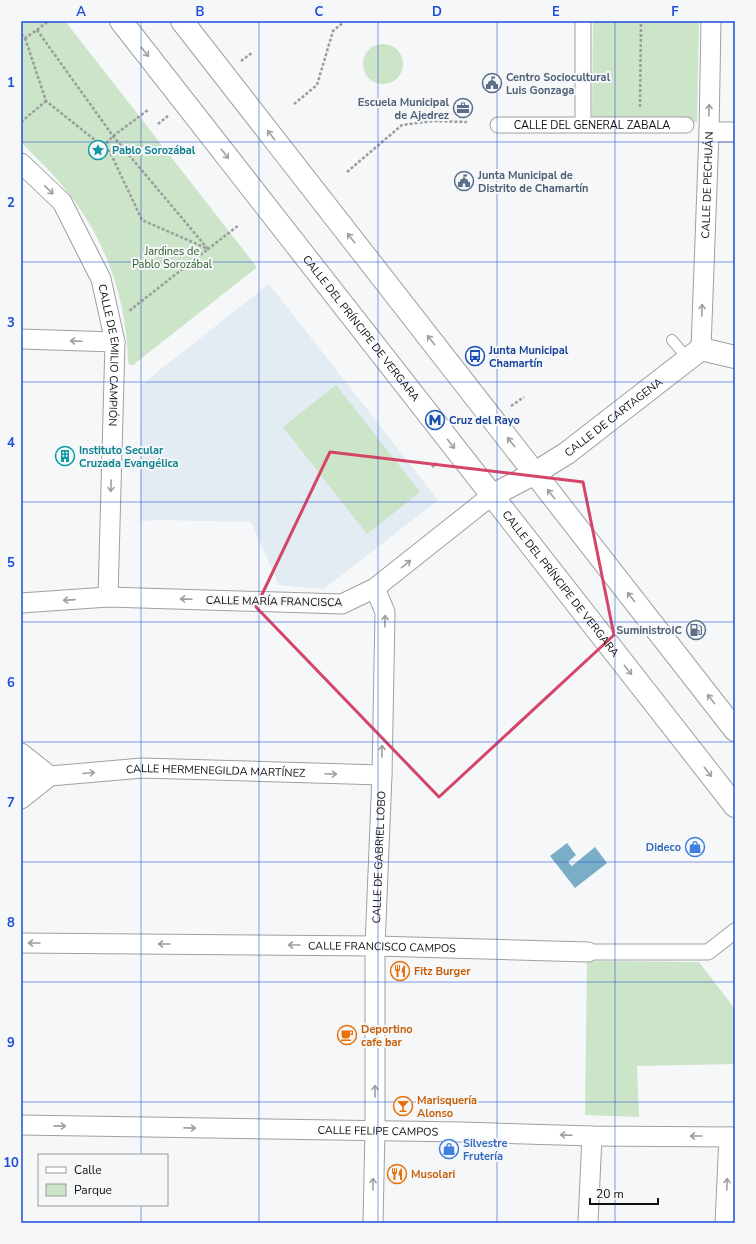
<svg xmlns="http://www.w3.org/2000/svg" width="756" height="1244" font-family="'Nunito Sans',sans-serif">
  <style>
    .built { fill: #e3ebf3 }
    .green { fill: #cce4c8 }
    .water { fill: #7aaec6 }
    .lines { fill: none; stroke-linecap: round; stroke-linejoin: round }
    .service-casing { stroke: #9ea0a2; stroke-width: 12 }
    .pedestrian-casing { stroke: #9ea0a2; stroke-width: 17 }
    .minor-casing { stroke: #9ea0a2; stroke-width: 21 }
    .tertiary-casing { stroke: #9ea0a2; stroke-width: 24 }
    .secondary-casing { stroke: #9ea0a2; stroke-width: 24 }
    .path { stroke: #9a9c9d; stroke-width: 2.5; stroke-dasharray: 3 2; stroke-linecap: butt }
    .service { stroke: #fff; stroke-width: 10 }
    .pedestrian { stroke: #fff; stroke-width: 15 }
    .minor { stroke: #fff; stroke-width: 19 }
    .tertiary { stroke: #fff; stroke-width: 22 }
    .secondary { stroke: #fff; stroke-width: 22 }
    .oneway { stroke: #9f9f9f }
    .marked { fill: none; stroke: #d44567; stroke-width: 3; stroke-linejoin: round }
    .grid { fill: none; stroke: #1d4ed8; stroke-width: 1; stroke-opacity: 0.55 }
    .labels { text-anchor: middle; stroke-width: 4; stroke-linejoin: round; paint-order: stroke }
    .service-label { font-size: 11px; font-weight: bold; fill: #4e5e75; stroke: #f5f7f9; text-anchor: start }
    .street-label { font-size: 11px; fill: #0e0f10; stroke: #f5f7f9 }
    .culture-label { font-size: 11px; font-weight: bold; fill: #0d838f; stroke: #f5f7f9; text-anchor: start }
    .park-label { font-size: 11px; fill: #2f5d2a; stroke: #f5f7f9 }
    .transit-label { font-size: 11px; font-weight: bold; fill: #164399; stroke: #f5f7f9; text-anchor: start }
    .shop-label { font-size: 11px; font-weight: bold; fill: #366cbe; stroke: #f5f7f9; text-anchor: end }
    .food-label { font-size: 11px; font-weight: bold; fill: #c56008; stroke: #f5f7f9; text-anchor: start }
    .neatline { fill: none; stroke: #1d4ed8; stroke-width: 1.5 }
    .grid-label { font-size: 13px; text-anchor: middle; font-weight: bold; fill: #1d4ed8 }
  </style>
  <rect width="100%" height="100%" fill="#f5f7f9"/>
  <polygon class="built" points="269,284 438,500 324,589 279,585 251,522 160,520 140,521 141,385"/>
  <g class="green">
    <path d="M 21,21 L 65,21 L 256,266 L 256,268 L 133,365 L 130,365 L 128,363 C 127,297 104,234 61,184 C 49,169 34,156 21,142 Z"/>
    <polygon points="593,21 699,21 697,122 592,118"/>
    <circle cx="383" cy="64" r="20"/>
    <polygon points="336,385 420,492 367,534 283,427"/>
    <polygon points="587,961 699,962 735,1009 735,1064 637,1066 639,1117 585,1115"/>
  </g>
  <polygon class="water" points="567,843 576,855 568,862 572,866 595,847 607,863 575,888 550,856"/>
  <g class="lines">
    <defs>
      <polyline id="service" points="672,340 688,359"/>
      <g id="pedestrian">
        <polyline points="583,124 583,21"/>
        <path id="s1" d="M 498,125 L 686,125"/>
        <polyline points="588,952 708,952 735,931"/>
      </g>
      <g id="minor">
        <polyline points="709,132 735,132"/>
        <path id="s2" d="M 21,163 L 62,202 L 101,279 L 115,342 L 108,597"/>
        <polyline points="21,339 115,342"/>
        <path id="s3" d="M 701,349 L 709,132 L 711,21"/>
        <polyline points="21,603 108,597 342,604 375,588 491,496"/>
        <polyline points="21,753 50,776"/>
        <path id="s4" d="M 21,776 L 50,776 L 142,768 L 382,775"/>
        <polyline points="21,799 50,776"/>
        <path id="s5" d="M 21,943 L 375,946 L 588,952"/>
        <path id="s6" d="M 21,1125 L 461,1132 L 592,1136 L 735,1137"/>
        <path id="s7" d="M 373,1223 L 375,1130 L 375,946 L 382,775 L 385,612 L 375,588"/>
        <polyline points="588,1223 592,1136"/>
        <polyline points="725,1223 729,1137"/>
      </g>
      <g id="tertiary">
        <path id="s8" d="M 491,496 L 535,473 L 567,453 L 701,349 L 735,357"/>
      </g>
      <g id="secondary">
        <path id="s9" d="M 121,21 L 735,806"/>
        <polyline points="182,21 735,730"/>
      </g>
    </defs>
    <use href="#service" class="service-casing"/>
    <use href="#pedestrian" class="pedestrian-casing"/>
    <use href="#minor" class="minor-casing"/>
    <use href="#tertiary" class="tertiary-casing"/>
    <use href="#secondary" class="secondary-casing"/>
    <g class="path">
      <polyline points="37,30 48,21"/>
      <polyline points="21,34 25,38 37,30 113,136 208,249 129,311"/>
      <polyline points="25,38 46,101 110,152 142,220 208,249 239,225"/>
      <polyline points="241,61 253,52"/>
      <polyline points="294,104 317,85 333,31 345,21"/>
      <polyline points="640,107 641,21"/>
      <polyline points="21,122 46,101"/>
      <polyline points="158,124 168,116"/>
      <polyline points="103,147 113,136 148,110"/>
      <polyline points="347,172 402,125 433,121 467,122"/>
      <polyline points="511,406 524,397"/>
      <polyline points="432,467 437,463"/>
    </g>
    <use href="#service" class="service"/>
    <use href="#pedestrian" class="pedestrian"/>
    <use href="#minor" class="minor"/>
    <use href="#tertiary" class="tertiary"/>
    <use href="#secondary" class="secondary"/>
  </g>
  <defs><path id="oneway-shaft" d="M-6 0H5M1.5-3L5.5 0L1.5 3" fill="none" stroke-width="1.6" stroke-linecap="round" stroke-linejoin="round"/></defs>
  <g class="oneway">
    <use href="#oneway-shaft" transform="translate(145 52) rotate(52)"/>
    <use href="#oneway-shaft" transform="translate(709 110) rotate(-89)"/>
    <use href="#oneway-shaft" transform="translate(271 135) rotate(-128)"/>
    <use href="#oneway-shaft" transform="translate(225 154) rotate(52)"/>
    <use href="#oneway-shaft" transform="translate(49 190) rotate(44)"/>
    <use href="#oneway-shaft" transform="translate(351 238) rotate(-128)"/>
    <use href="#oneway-shaft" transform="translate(702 310) rotate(-88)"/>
    <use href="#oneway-shaft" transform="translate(431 340) rotate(-128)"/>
    <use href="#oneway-shaft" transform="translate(76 341) rotate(-178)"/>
    <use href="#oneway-shaft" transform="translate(511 442) rotate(-128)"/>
    <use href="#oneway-shaft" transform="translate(451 444) rotate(52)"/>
    <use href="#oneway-shaft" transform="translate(111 486) rotate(92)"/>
    <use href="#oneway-shaft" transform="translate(551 494) rotate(-128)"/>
    <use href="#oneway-shaft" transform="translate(406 564) rotate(-39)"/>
    <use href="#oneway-shaft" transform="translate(631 597) rotate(-128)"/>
    <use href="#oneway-shaft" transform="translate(186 599) rotate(-178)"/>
    <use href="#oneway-shaft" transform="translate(69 600) rotate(176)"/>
    <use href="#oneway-shaft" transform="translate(385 621) rotate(-89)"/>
    <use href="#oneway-shaft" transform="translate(628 670) rotate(52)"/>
    <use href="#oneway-shaft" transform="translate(711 699) rotate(-128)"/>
    <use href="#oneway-shaft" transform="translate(382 751) rotate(-89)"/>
    <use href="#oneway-shaft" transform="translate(708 772) rotate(52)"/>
    <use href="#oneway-shaft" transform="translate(89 773) rotate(-5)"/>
    <use href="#oneway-shaft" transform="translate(331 774) rotate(2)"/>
    <use href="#oneway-shaft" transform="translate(34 943) rotate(-180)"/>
    <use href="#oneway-shaft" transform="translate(164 944) rotate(-180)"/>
    <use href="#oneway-shaft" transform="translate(294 945) rotate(-180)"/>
    <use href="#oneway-shaft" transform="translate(375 1091) rotate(-90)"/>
    <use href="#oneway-shaft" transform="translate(60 1126) rotate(1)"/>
    <use href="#oneway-shaft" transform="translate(190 1128) rotate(1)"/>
    <use href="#oneway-shaft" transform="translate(566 1135) rotate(-178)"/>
    <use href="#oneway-shaft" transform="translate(696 1136) rotate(-180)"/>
    <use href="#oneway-shaft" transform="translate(373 1184) rotate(-89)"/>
    <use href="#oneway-shaft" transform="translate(727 1184) rotate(-88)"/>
  </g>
  <path class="marked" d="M 330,452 L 583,482 L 614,635 L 439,797 L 256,607 Z"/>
  <path class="grid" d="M 141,21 L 141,1155M 259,21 L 259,1223M 378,21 L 378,1223M 497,21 L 497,1223M 615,21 L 615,1223M 21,142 L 735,142M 21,262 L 735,262M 21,382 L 735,382M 21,502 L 735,502M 21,622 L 735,622M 21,742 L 735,742M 21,862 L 735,862M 21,982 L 735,982M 21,1102 L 735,1102M 141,1205 L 141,1223"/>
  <defs>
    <symbol id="civic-ring" viewBox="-11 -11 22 22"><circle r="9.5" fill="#f5f7f9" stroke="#5c6f8a" stroke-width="1.5"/><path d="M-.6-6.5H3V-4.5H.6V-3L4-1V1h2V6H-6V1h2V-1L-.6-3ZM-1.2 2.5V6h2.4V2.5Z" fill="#5c6f8a"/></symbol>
    <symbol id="office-ring" viewBox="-11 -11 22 22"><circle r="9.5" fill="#f5f7f9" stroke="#5c6f8a" stroke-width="1.5"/><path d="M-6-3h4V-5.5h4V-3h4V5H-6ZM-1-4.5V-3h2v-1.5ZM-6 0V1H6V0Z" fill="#5c6f8a"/></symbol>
    <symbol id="sight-ring" viewBox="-11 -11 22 22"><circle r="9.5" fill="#f5f7f9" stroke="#0f9aa8" stroke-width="1.5"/><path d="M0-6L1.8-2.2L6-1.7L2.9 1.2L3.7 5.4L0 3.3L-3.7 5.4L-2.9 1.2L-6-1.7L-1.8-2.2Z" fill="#0f9aa8"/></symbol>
    <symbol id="bus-ring" viewBox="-11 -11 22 22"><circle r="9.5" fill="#f5f7f9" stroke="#1a4fb4" stroke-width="1.5"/><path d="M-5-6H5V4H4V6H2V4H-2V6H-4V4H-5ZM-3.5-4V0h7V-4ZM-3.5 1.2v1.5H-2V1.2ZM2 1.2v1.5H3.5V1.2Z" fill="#1a4fb4"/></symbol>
    <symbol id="metro-ring" viewBox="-11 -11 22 22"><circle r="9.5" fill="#f5f7f9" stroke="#1a4fb4" stroke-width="1.5"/><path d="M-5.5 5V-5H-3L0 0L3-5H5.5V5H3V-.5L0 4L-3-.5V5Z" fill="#1a4fb4"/></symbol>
    <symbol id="building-ring" viewBox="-11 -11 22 22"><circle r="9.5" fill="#f5f7f9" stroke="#0f9aa8" stroke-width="1.5"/><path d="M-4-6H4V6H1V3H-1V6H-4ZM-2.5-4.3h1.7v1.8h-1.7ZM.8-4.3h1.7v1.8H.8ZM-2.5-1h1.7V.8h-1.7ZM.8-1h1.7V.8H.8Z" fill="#0f9aa8"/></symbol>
    <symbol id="fuel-ring" viewBox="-11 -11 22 22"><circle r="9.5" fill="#f5f7f9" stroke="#5c6f8a" stroke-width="1.5"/><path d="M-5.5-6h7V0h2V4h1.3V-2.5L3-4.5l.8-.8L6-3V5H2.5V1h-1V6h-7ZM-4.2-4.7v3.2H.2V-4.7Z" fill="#5c6f8a"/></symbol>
    <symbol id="shop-ring" viewBox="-11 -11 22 22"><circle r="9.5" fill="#f5f7f9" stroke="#3f7fe0" stroke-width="1.5"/><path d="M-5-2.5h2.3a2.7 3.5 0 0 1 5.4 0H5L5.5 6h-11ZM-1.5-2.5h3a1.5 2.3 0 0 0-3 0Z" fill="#3f7fe0"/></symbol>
    <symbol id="restaurant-ring" viewBox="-11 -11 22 22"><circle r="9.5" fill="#f5f7f9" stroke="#e8710a" stroke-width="1.5"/><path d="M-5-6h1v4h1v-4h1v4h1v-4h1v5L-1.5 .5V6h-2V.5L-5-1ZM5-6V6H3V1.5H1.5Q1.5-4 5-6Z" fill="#e8710a"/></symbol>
    <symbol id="cafe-ring" viewBox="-11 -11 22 22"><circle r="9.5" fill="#f5f7f9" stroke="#e8710a" stroke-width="1.5"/><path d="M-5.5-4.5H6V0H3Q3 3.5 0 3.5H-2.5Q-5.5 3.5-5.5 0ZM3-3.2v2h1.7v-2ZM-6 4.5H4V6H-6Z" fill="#e8710a"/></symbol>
    <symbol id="bar-ring" viewBox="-11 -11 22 22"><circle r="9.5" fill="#f5f7f9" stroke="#e8710a" stroke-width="1.5"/><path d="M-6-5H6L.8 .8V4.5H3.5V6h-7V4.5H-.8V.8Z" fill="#e8710a"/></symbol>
  </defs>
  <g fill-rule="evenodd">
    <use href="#civic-ring" x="481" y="72" width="22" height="22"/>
    <use href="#office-ring" x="452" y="97" width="22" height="22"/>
    <use href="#sight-ring" x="87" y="139" width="22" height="22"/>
    <use href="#civic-ring" x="453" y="170" width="22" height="22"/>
    <use href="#bus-ring" x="464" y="345" width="22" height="22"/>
    <use href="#metro-ring" x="424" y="409" width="22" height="22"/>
    <use href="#building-ring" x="54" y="445" width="22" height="22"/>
    <use href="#fuel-ring" x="685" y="619" width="22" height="22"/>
    <use href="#shop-ring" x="684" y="836" width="22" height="22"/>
    <use href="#restaurant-ring" x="389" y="960" width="22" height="22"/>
    <use href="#cafe-ring" x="336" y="1024" width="22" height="22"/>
    <use href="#bar-ring" x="392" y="1095" width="22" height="22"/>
    <use href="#shop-ring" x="438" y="1138" width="22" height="22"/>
    <use href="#restaurant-ring" x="386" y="1163" width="22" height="22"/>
  </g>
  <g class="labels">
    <g class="service-label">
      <text x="506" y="81">Centro Sociocultural<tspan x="506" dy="13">Luis Gonzaga</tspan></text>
      <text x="449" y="106" text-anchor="end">Escuela Municipal<tspan x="449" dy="13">de Ajedrez</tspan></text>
      <text x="478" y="179">Junta Municipal de<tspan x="478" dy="13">Distrito de Chamartín</tspan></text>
      <text x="682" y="634" text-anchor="end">SuministroIC</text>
    </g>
    <g class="street-label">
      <text dy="4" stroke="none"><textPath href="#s1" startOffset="94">CALLE DEL GENERAL ZABALA</textPath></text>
      <text dy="4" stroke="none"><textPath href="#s3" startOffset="164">CALLE DE PECHUÁN</textPath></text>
      <text dy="4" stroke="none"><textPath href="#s9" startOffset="390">CALLE DEL PRÍNCIPE DE VERGARA</textPath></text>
      <text dy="4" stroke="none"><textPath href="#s2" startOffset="220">CALLE DE EMILIO CAMPIÓN</textPath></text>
      <text dy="4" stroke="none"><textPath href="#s8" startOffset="146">CALLE DE CARTAGENA</textPath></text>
      <text dy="4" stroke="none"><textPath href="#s9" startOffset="714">CALLE DEL PRÍNCIPE DE VERGARA</textPath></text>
      <text transform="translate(274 601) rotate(1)" y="4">CALLE MARÍA FRANCISCA</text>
      <text dy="4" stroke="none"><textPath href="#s4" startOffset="195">CALLE HERMENEGILDA MARTÍNEZ</textPath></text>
      <text dy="4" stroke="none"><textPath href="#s7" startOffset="366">CALLE DE GABRIEL LOBO</textPath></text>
      <text dy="4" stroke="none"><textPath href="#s5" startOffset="361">CALLE FRANCISCO CAMPOS</textPath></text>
      <text dy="4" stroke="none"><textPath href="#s6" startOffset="357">CALLE FELIPE CAMPOS</textPath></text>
    </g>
    <g class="culture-label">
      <text x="112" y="154">Pablo Sorozábal</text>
      <text x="79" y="454">Instituto Secular<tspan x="79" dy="13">Cruzada Evangélica</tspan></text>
    </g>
    <g class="park-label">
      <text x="172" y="255">Jardines de<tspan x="172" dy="13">Pablo Sorozábal</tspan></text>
    </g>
    <g class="transit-label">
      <text x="489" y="354">Junta Municipal<tspan x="489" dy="13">Chamartín</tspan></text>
      <text x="449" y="424">Cruz del Rayo</text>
    </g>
    <g class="shop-label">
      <text x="681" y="851">Dideco</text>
      <text x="463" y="1147" text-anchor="start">Silvestre<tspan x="463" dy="13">Frutería</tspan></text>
    </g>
    <g class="food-label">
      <text x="414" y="975">Fitz Burger</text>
      <text x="361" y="1033">Deportino<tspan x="361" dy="13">cafe bar</tspan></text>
      <text x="417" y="1104">Marisquería<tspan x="417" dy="13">Alonso</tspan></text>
      <text x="411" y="1178">Musolari</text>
    </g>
  </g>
  <rect width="756" height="1244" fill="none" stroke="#f5f7f9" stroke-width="44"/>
  <rect x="38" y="1154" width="130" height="52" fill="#f5f7f9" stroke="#999a9c"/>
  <rect x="46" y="1167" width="20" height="6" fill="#ffffff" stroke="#999a9c"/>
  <text x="74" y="1174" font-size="12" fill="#0e0f10">Calle</text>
  <rect x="46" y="1184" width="20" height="12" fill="#cce4c8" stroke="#999a9c"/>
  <text x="74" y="1194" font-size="12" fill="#0e0f10">Parque</text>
  <path d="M590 1198v6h68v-6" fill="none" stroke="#0e0f10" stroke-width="2"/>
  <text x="596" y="1198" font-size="12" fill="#0e0f10" stroke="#f5f7f9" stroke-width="3" paint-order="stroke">20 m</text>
  <rect x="22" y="22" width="712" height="1200" class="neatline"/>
  <g class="grid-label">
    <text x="81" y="16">A</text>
    <text x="200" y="16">B</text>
    <text x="319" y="16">C</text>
    <text x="437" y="16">D</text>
    <text x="556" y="16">E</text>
    <text x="675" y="16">F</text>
    <text x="11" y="87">1</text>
    <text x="11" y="207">2</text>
    <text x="11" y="327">3</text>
    <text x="11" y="447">4</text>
    <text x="11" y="567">5</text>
    <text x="11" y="687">6</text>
    <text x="11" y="807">7</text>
    <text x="11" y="927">8</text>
    <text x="11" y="1047">9</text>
    <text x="11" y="1167">10</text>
  </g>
</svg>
